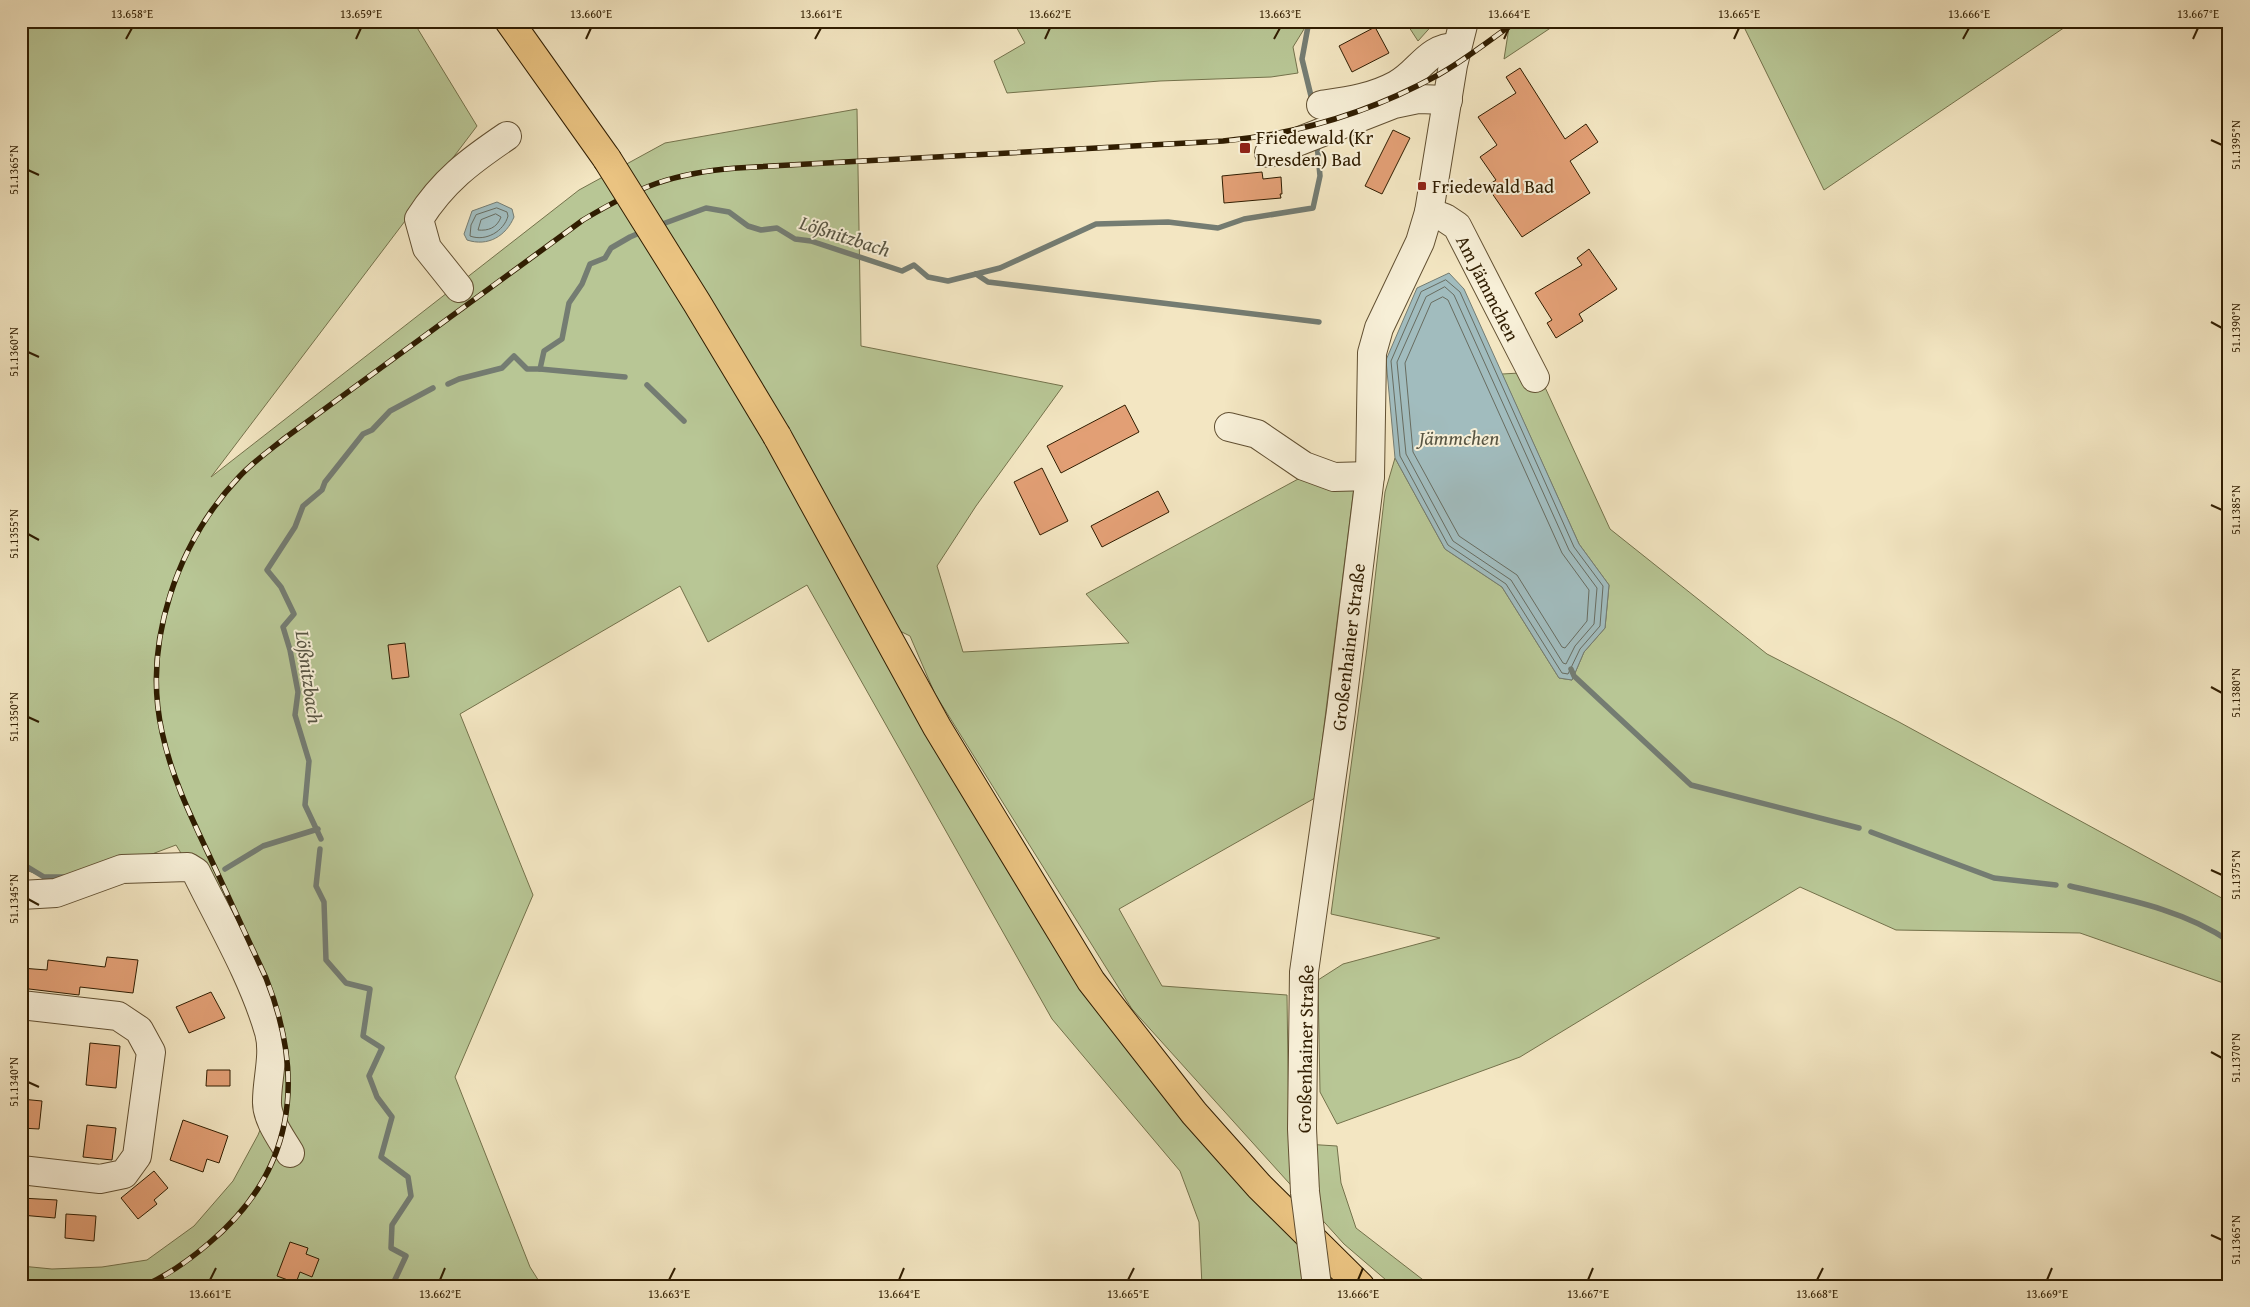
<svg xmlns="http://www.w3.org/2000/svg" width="2250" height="1307" font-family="'Gentium Book Plus',serif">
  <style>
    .green { fill: #b8c695; stroke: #74724b }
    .water { fill: #a1bcbe; stroke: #747c72 }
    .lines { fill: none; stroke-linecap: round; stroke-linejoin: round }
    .shore { stroke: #686c60; stroke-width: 1 }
    .stream { stroke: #747c72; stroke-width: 5.5 }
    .building { fill: #e29f75; stroke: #301d01 }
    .minor-casing { stroke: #614f31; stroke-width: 30 }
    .major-casing { stroke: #301d01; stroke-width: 30 }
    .minor { stroke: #f7efd7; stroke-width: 28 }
    .major { stroke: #eac381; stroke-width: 28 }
    .rail-casing { stroke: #301d01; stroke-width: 5.5 }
    .rail { stroke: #f7efd7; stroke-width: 4; stroke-dasharray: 11; stroke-linecap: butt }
    .minor-bridge-casing { stroke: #614f31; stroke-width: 30; stroke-linecap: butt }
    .major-bridge-casing { stroke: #301d01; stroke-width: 30; stroke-linecap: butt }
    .minor-bridge { stroke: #f7efd7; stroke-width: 28 }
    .major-bridge { stroke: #eac381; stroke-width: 28 }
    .ticks { fill: none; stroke: #301d01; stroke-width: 2 }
    .poi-dot { fill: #8f2418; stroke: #f7efd7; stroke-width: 2 }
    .labels { text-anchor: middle; stroke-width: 4; stroke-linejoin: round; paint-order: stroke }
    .poi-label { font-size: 19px; fill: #301d01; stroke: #f7efd7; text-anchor: start }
    .street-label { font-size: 19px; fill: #301d01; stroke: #f7efd7 }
    .water-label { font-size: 20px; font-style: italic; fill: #585543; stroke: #f7efd7 }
    .neatline { fill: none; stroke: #301d01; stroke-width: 2 }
    .ticks-label { font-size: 12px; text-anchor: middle; fill: #301d01 }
  </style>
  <rect width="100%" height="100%" fill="#f3e6c2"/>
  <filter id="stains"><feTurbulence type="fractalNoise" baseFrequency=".004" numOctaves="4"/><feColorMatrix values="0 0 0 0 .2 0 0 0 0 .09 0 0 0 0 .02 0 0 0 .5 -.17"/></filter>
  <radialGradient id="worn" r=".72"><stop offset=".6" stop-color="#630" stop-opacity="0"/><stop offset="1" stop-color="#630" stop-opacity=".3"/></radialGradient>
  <g class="green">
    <polygon points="21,21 413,21 477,126 211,477 579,190 665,143 857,109 861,346 1063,386 976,506 937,566 963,652 1129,643 1086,594 1300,478 1354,487 1315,798 1119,909 1162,986 1287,995 1289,1143 1337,1146 1341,1183 1356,1228 1431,1286 1393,1286 1344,1244 1132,1009 935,694 910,636 861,612 1181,1113 1339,1286 1202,1286 1199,1222 1180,1171 1052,1019 807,585 708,642 680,586 460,714 533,895 455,1077 530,1267 542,1286 21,1286 21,1266 52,1269 102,1267 147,1260 194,1226 233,1181 258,1135 277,1088 209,899 176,845 67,886 21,868"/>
    <polygon points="1013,21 1309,21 1293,47 1298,73 1271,77 1160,81 1007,93 994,61 1025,43"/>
    <polygon points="1405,21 1436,21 1418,41"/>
    <polygon points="1510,21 1561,21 1504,59"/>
    <polygon points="1754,21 2074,21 1824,190 1744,27"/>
    <polygon points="1538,372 1610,529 1767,654 1899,722 2229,902 2229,985 2080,933 1896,930 1800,887 1520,1057 1337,1124 1320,1092 1318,980 1343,964 1440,938 1331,914 1367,648 1385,492 1395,458 1445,549 1502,587 1559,678 1572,680 1584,652 1605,628 1609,585 1579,544 1502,374"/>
  </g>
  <g class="water">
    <path d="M 497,202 L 512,209 L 514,217 C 506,236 488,247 467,240 L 464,234 L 472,211 Z"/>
    <polygon points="1449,273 1464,289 1579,544 1609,585 1605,628 1584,652 1572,680 1559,678 1502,587 1445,549 1395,458 1386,360 1417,288"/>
  </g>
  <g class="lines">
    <g class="shore">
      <path d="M 497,208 L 507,212 L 508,216 C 504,231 486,242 470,236 L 471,225 L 476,215 Z"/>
      <path d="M 496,214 L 501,217 C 497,228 488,231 478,230 L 481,220 Z"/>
      <polygon points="1446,280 1460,292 1574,547 1603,586 1600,626 1580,649 1568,674 1562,673 1506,584 1448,545 1400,456 1391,361 1421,292"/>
      <polygon points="1445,287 1454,295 1569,550 1597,588 1594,624 1575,646 1566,664 1563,663 1511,580 1453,541 1406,454 1397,362 1426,297"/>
      <polygon points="1443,297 1448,300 1562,553 1589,590 1587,621 1565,648 1562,647 1517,575 1459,536 1413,452 1405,363 1431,303"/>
    </g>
    <g class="stream">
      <polyline points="1309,21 1302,59 1311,96"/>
      <polyline points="657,226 706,208 729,212 748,226 761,230 777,228 795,239 811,241 902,271 914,265 928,277 948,281 1000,268 1096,224 1168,222 1218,228 1244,219 1313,208 1320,176 1317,144"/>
      <polyline points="976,274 988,282 1319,322"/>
      <polyline points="540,369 625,377"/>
      <polyline points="448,384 459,379 502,368 514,356 527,369 540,369 544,351 562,339 569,303 582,284 590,264 605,258 611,248 630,237 644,231"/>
      <polyline points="647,385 684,421"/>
      <polyline points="1571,669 1574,676 1691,785 1859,828"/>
      <polyline points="1871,832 1994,878 2056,885"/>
      <polyline points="321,839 305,805 309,761 295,715 298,692 290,650 283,627 294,614 281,587 267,570 295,527 303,506 322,490 325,482 363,434 372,430 390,411 433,388"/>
      <polyline points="320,849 316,886 324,902 326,960 346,983 370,989 363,1036 382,1048 369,1076 377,1097 392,1117 381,1157 408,1177 411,1196 392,1225 391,1248 406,1256 392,1286"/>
      <polyline points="21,863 44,877 68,877"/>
      <polyline points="225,869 263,846 318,829"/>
      <path d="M 2070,886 C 2125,899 2182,909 2229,941"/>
    </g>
  </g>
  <g class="building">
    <polygon points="1375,27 1389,53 1352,72 1339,46"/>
    <polygon points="1520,68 1565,139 1586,124 1598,142 1570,161 1590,193 1522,237 1487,186 1496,180 1480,157 1497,145 1478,117 1516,93 1506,77"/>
    <polygon points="1393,130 1410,138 1382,194 1365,186"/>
    <polygon points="1262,172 1263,179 1281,177 1282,194 1280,194 1281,198 1224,203 1222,176"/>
    <polygon points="1589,249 1617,289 1579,314 1583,321 1556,338 1547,323 1552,320 1535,293 1582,265 1577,258"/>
    <polygon points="1125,405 1139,432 1061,473 1047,446"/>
    <polygon points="1042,468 1068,521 1040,535 1014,482"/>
    <polygon points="1158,491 1169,512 1102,547 1091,526"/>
    <polygon points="405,643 409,677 392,679 388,645"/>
    <polygon points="107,957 138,960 133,993 80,987 79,995 21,988 21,968 47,970 48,960 105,967"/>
    <polygon points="211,992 225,1018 189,1033 176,1007"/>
    <polygon points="90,1043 120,1046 116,1088 86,1085"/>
    <polygon points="207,1070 230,1070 230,1086 206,1086"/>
    <polygon points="21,1099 42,1101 39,1129 21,1128"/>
    <polygon points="183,1120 228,1136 219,1163 207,1159 203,1172 170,1160"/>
    <polygon points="87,1125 116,1128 112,1160 83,1157"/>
    <polygon points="154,1171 168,1188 154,1200 157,1204 138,1219 121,1198"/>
    <polygon points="21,1198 57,1200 55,1218 21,1215"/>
    <polygon points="66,1214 96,1216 94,1241 65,1238"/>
    <polygon points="290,1242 308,1248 306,1254 319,1259 312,1277 300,1272 296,1283 277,1276"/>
  </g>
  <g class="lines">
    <defs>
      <g id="minor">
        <path d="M 1321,105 C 1348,101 1372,98 1396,85 C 1420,72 1427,47 1457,47"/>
        <polyline points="1269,153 1394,104 1418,99 1448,100"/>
        <polyline points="1429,212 1445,218 1457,226 1535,378"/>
        <path d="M 459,288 L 427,248 L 419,219 C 443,181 470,161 507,136"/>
        <polyline points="1229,427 1257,434 1304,466 1334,477 1370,476"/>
        <path d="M 21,895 L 56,893 L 122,869 L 188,867 L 196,872 C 221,923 253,977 269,1032 C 275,1054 267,1079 267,1101 C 266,1118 281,1138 290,1153"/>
        <polyline points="21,1005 118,1016 139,1030 151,1052 137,1156 124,1174 100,1179 21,1170"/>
        <polyline points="1305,1192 1302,1129 1304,972 1341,711 1370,476 1372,353 1379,328 1420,242 1429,212 1453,65 1464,21"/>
      </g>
      <g id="major">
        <polyline points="509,21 607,159"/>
        <polyline points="777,436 937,727 1091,981 1194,1113 1259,1186 1360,1286"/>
      </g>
    </defs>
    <use href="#minor" class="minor-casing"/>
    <use href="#major" class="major-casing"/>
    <use href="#minor" class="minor"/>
    <use href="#major" class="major"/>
    <defs>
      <path id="rail" d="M 144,1286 C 168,1275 188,1261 208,1244 C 295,1172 306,1079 266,978 C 247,937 228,896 209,855 C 190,815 171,775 162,732 C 142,642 178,542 239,477 C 253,462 270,450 285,438 L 583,220 C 638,187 672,173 737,168 L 1223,141 C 1299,134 1371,112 1438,75 C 1465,60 1491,39 1517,21"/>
    </defs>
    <use href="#rail" class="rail-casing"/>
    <use href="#rail" class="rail"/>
    <defs>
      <polyline id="minor-bridge" points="1305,1192 1317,1286"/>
      <polyline id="major-bridge" points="607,159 697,303 777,436"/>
    </defs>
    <use href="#minor-bridge" class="minor-bridge-casing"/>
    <use href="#major-bridge" class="major-bridge-casing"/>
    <use href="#minor-bridge" class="minor-bridge"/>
    <use href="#major-bridge" class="major-bridge"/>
  </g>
  <path class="ticks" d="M 126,39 L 132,28M 356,39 L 361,28M 586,39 L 591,28M 815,39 L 821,28M 1045,39 L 1050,28M 1274,39 L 1280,28M 1504,39 L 1509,28M 1734,39 L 1739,28M 1963,39 L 1969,28M 2193,39 L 2198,28M 2211,140 L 2222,145M 28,170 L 39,175M 2211,322 L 2222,328M 28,352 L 39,357M 2211,505 L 2222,510M 28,534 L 39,540M 2211,687 L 2222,693M 28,717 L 39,722M 2211,870 L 2222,875M 28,899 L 39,905M 2211,1052 L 2222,1058M 28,1082 L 39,1087M 2211,1235 L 2222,1240M 210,1280 L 216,1268M 440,1280 L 445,1268M 669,1280 L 675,1268M 899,1280 L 904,1268M 1128,1280 L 1134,1268M 1358,1280 L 1363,1268M 1588,1280 L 1593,1268M 1817,1280 L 1823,1268M 2047,1280 L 2052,1268"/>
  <g class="poi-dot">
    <rect x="1239" y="142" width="12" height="12" rx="2.5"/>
    <rect x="1417" y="181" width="10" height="10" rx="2.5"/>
  </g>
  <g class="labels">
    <g class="poi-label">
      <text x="1256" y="144">Friedewald (Kr<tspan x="1256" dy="22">Dresden) Bad</tspan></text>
      <text x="1432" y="193">Friedewald Bad</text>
    </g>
    <g class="street-label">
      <text transform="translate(1488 288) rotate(63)" y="7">Am Jämmchen</text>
      <text transform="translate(1348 647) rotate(-83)" y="7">Großenhainer Straße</text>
      <text transform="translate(1305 1049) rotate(-89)" y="7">Großenhainer Straße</text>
    </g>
    <g class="water-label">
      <text transform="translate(845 236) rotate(18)" y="7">Lößnitzbach</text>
      <text x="1459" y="445">Jämmchen</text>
      <text transform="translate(309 677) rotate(82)" y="7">Lößnitzbach</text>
    </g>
  </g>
  <rect width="2250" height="1307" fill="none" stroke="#f3e6c2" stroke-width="55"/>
  <rect x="28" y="28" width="2194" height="1252" class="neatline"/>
  <g class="ticks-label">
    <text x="132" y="18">13.658°E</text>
    <text x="361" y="18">13.659°E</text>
    <text x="591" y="18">13.660°E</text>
    <text x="821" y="18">13.661°E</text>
    <text x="1050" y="18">13.662°E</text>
    <text x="1280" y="18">13.663°E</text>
    <text x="1509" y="18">13.664°E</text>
    <text x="1739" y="18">13.665°E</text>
    <text x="1969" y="18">13.666°E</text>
    <text x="2198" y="18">13.667°E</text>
    <text transform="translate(2236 145) rotate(-90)" y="4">51.1395°N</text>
    <text transform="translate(14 170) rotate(-90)" y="4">51.1365°N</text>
    <text transform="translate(2236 328) rotate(-90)" y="4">51.1390°N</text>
    <text transform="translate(14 352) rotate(-90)" y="4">51.1360°N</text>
    <text transform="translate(2236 510) rotate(-90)" y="4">51.1385°N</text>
    <text transform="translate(14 534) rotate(-90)" y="4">51.1355°N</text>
    <text transform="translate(2236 693) rotate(-90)" y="4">51.1380°N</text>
    <text transform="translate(14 717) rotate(-90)" y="4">51.1350°N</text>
    <text transform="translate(2236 875) rotate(-90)" y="4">51.1375°N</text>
    <text transform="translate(14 899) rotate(-90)" y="4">51.1345°N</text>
    <text transform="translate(2236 1058) rotate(-90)" y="4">51.1370°N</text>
    <text transform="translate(14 1082) rotate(-90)" y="4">51.1340°N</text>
    <text transform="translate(2236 1240) rotate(-90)" y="4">51.1365°N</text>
    <text x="210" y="1298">13.661°E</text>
    <text x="440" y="1298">13.662°E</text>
    <text x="669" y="1298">13.663°E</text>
    <text x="899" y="1298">13.664°E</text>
    <text x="1128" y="1298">13.665°E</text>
    <text x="1358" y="1298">13.666°E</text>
    <text x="1588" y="1298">13.667°E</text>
    <text x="1817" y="1298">13.668°E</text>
    <text x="2047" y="1298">13.669°E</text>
  </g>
  <rect width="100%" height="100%" filter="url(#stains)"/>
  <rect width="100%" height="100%" fill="url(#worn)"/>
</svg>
